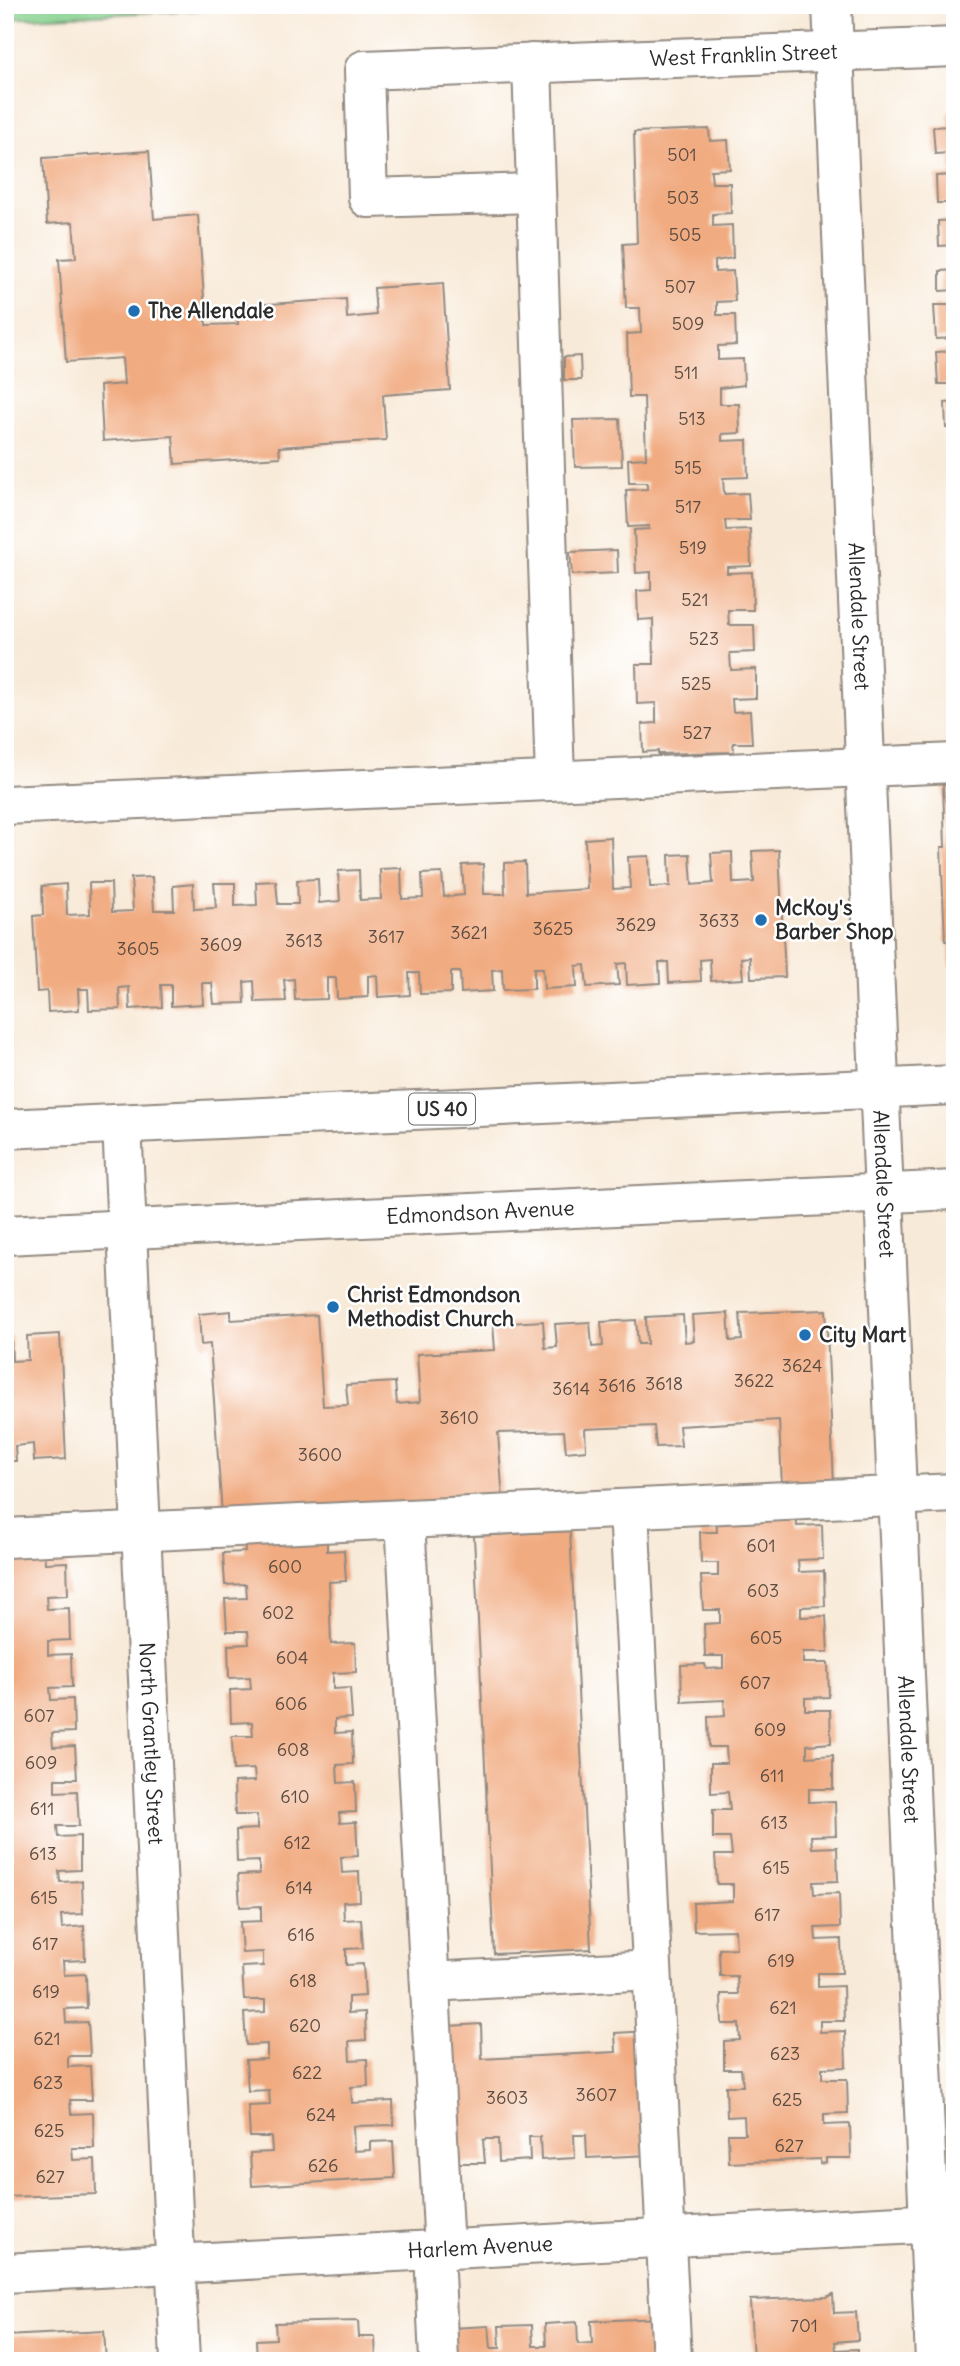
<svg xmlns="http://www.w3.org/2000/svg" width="960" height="2366" font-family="Delius,sans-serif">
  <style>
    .green { fill: #84d08d; stroke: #587e5c; stroke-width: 2 }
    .building { fill: #f1ab81 }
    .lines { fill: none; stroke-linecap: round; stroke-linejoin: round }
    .minor-casing { stroke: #928a82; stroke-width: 42 }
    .major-casing { stroke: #928a82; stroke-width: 42 }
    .minor { stroke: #fff; stroke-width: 38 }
    .major { stroke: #fff; stroke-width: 38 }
    .poi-dot { fill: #1f6fb2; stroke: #fff; stroke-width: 2.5 }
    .labels { text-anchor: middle; stroke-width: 5; stroke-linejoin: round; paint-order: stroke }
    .number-label { font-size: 18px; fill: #5c4b40 }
    .shield { fill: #fff; stroke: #6b6b6b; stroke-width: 2 }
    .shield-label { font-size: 19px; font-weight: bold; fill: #2b2b2b }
    .street-label { font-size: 21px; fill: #2b2b2b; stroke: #fff }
    .poi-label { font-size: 21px; font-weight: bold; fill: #2b2b2b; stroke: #fff; text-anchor: start }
  </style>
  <rect width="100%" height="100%" fill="#fff"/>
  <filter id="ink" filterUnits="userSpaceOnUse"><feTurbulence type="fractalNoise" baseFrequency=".0143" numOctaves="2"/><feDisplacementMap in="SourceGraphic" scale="14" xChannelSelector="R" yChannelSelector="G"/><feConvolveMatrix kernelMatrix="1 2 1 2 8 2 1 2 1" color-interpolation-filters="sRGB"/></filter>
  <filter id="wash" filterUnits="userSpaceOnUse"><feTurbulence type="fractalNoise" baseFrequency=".00686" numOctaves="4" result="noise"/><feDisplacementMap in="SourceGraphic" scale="28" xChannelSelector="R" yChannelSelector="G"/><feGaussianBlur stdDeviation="1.57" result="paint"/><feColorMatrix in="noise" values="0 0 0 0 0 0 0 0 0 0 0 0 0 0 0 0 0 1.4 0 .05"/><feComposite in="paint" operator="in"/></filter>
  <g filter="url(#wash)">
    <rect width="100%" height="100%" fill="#f8ead8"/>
    <polygon class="green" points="5,5 312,5 5,19"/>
    <g id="blocks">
      <g class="building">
        <polygon points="948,112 955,112 955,213 952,203 937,203 936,176 951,175 950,153 935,154 933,127 949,126"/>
        <polygon points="709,129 710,141 728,140 730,169 711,170 711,173 712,183 730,183 731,213 713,214 713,226 732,225 733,258 715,261 715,272 733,271 735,301 717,302 717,315 735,315 736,345 718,346 718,360 743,359 744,385 720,388 720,404 739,404 740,433 722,434 722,441 747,440 748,477 723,478 724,494 748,493 750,520 725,520 726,530 750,529 751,566 727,567 727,573 752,572 753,610 728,610 729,625 754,625 755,652 730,653 731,670 756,669 756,698 732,699 733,712 750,711 752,743 733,743 734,752 658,754 658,751 643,752 642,724 656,723 656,703 637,704 636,664 654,664 653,619 638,620 637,591 651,590 651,572 636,573 634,530 649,529 649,526 628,527 626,490 647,489 647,483 629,483 628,459 646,458 644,397 629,397 627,334 641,333 640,308 626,308 623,244 637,243 634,132"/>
        <polygon points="149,151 154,219 198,215 206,325 238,324 237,306 346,299 347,318 376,315 374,288 443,283 450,390 383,395 386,440 279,447 280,457 175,464 173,436 103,441 100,386 124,384 122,358 66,362 59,259 76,258 73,222 47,224 43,158"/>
        <polygon points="955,220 955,245 939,246 938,221"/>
        <polygon points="955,270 955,290 940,291 940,271"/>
        <polygon points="934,305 955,305 955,338 936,339"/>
        <polygon points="955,351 955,384 938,384 936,352"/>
        <polygon points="580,356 581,380 564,380 564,357"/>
        <polygon points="955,402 955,428 946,428 945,403"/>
        <polygon points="620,419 622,466 575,467 573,420"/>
        <rect x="948" y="449" width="7" height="25"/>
        <polygon points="617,550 618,573 572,575 570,552"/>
        <polygon points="943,784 955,784 955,967 950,968 949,941 945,941 941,847 945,847"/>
        <polygon points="611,837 613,889 630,888 628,857 649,856 650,887 656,887 670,886 669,855 690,854 692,885 713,883 711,853 732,852 733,883 738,883 754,882 752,851 779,850 785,977 751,978 750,957 741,958 743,979 711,981 710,959 700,960 701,981 669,983 668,962 659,962 660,983 627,985 626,963 617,964 619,985 587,987 585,965 576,966 577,987 544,989 543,968 534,968 534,989 503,990 502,969 492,970 493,991 461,993 460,972 451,972 451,993 420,994 419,973 409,973 410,995 378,997 377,975 368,976 368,997 337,999 336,978 327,978 327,999 295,1000 294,979 284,980 286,1001 255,1002 254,981 244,982 245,1003 214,1004 212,983 202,983 203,1004 171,1006 171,985 161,985 162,1007 130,1009 129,987 119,988 120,1009 89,1010 88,989 78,989 79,1010 48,1012 47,991 37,992 33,916 43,915 42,886 66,884 67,915 90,914 89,883 111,883 112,912 133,911 131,878 152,877 154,910 174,910 173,886 193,884 194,909 216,908 214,883 235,883 235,906 257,905 256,882 276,881 278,904 298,904 297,880 318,879 319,903 340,901 338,871 359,870 360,900 381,899 380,869 401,868 402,899 423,898 422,874 442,873 444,897 464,895 462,865 483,864 484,894 505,894 504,863 525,862 526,893 587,889 585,839"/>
        <polygon points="826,1310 834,1484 782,1487 779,1420 679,1426 681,1446 656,1447 654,1426 585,1429 586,1450 566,1452 564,1431 498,1433 503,1501 222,1515 210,1344 201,1345 199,1314 231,1311 231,1320 317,1315 323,1406 348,1405 346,1385 395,1382 397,1404 420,1402 417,1354 495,1350 493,1324 543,1321 545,1348 557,1347 555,1324 590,1322 592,1347 603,1346 601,1322 636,1320 638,1344 647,1344 646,1317 683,1315 685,1342 694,1341 692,1315 728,1313 730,1341 742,1340 740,1313"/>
        <polygon points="60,1334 66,1459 34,1461 33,1444 15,1446 16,1461 5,1461 5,1337 11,1336 12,1361 28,1360 27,1336"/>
        <polygon points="796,1511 797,1526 822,1525 823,1559 798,1560 799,1572 824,1571 825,1606 801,1607 801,1617 826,1616 828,1652 803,1652 803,1663 828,1663 829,1697 805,1698 805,1710 830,1710 831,1743 807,1745 807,1757 833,1755 833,1789 809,1789 809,1802 835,1801 836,1835 811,1836 812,1848 837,1847 838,1881 813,1882 814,1894 839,1893 840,1927 815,1928 816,1940 841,1939 842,1973 818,1973 818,1987 843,1986 844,2021 820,2021 820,2032 845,2031 846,2067 822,2068 822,2079 847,2079 848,2113 824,2114 824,2125 850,2124 851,2158 826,2158 826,2163 820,2164 820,2159 729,2163 728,2134 745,2134 744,2116 727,2117 726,2086 743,2086 741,2069 724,2069 724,2041 740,2040 739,2024 722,2024 721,1994 738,1994 737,1976 720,1976 719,1949 736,1948 735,1930 694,1931 693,1903 733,1901 733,1884 717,1884 715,1855 732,1855 730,1838 713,1838 713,1810 730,1810 728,1792 711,1793 711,1763 727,1763 726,1747 709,1747 708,1717 725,1716 724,1700 682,1702 681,1665 705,1664 706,1669 723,1668 723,1656 705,1656 704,1624 720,1623 720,1610 703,1610 701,1576 718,1576 718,1563 701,1563 700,1532 717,1532 716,1515"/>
        <polygon points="570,1531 591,1949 494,1954 474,1536"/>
        <polygon points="327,1534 327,1551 344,1550 346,1581 329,1582 331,1644 355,1643 356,1672 333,1673 333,1689 350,1688 352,1718 335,1719 335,1733 352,1732 353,1764 337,1765 338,1783 355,1782 356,1812 339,1813 340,1823 356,1822 358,1856 341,1857 342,1873 359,1872 360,1901 343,1902 344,1920 361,1919 363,1948 346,1949 346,1965 363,1964 365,1996 348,1997 348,2013 365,2012 366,2040 349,2041 350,2060 367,2059 368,2086 351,2087 352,2103 393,2101 394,2125 353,2126 354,2151 370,2150 370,2142 393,2141 395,2178 252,2186 250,2153 272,2152 271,2137 250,2137 248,2106 270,2105 269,2090 248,2091 246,2060 267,2059 267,2044 246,2045 244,2013 265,2012 265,2000 244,2000 242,1967 263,1966 263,1952 242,1953 240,1922 261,1921 261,1906 240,1907 238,1875 259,1874 259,1861 237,1862 236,1830 257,1829 257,1815 235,1815 234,1782 255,1781 254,1769 233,1770 232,1736 253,1736 252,1722 231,1723 230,1690 251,1689 250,1677 229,1678 228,1645 249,1644 248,1631 227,1631 225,1599 247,1598 246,1584 225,1585 223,1553 245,1552 244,1537"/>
        <polygon points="44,1547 45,1563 67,1562 68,1595 46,1596 47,1609 69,1608 70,1640 48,1641 48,1655 71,1654 72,1687 50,1688 51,1700 73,1699 74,1732 52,1733 53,1747 75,1746 77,1779 55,1779 55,1792 77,1791 79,1826 57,1826 58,1837 80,1836 80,1870 59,1871 60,1882 82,1881 83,1914 61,1915 62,1928 84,1926 85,1960 63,1961 64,1975 86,1974 87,2008 65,2009 66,2023 88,2022 90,2056 68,2056 68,2067 90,2066 92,2100 70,2100 71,2114 93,2113 94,2148 72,2148 73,2160 95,2159 96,2194 5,2197 5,1549"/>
        <polygon points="481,2024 482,2059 616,2052 615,2033 649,2031 651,2155 587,2158 586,2135 574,2135 575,2158 541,2160 540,2137 529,2137 530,2160 499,2162 498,2139 486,2139 483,2140 485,2163 454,2163 448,2026"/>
        <polygon points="833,2294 834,2313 856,2312 858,2340 835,2342 836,2350 858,2349 858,2361 753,2361 750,2300 827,2297"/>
        <polygon points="662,2318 664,2361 452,2361 451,2328 489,2326 491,2348 500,2348 499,2326 532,2325 533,2346 546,2346 545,2324 577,2322 578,2344 592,2343 591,2321"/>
        <polygon points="358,2321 359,2337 375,2337 376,2361 257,2361 256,2340 276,2339 275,2323"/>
        <polygon points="104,2331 106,2361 5,2361 5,2336"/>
      </g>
    </g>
  </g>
  <g filter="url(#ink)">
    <use href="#blocks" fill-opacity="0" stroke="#928a82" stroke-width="2"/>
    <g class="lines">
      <defs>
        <g id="minor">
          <path id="s1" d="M 832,5 L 935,2361"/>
          <polyline points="532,63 555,780"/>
          <path id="s2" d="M 536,193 L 368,198 L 364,70 L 955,47"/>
          <polyline points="5,805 955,763"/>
          <path id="s3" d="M 122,1124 L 180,2361"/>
          <polyline points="629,1509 672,2361"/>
          <polyline points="405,1519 444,2250"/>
          <polyline points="5,1538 955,1493"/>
          <polyline points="430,1982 652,1970"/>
          <polyline points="434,2251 439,2361"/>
          <path id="s4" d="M 5,2273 L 955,2222"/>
        </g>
        <g id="major">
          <polyline points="5,1129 955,1085"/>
          <path id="s5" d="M 5,1235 L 955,1190"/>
        </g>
      </defs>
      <use href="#minor" class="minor-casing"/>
      <use href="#major" class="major-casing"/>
      <use href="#minor" class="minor"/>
      <use href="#major" class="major"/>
    </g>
  </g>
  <g class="poi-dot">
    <circle cx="134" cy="311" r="7"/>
    <circle cx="761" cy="920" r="7"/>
    <circle cx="333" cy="1307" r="7"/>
    <circle cx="805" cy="1335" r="7"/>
  </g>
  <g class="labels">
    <g class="number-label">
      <text x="682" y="161">501</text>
      <text x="683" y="204">503</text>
      <text x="685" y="241">505</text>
      <text x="680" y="293">507</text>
      <text x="688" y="330">509</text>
      <text x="686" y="379">511</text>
      <text x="692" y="425">513</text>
      <text x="688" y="474">515</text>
      <text x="688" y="513">517</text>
      <text x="693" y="554">519</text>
      <text x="695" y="606">521</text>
      <text x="704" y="645">523</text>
      <text x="696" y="690">525</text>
      <text x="697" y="739">527</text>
      <text x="719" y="927">3633</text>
      <text x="636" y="931">3629</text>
      <text x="553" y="935">3625</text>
      <text x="469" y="939">3621</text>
      <text x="386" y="943">3617</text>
      <text x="304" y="947">3613</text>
      <text x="221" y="951">3609</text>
      <text x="138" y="955">3605</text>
      <text x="802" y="1372">3624</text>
      <text x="754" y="1387">3622</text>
      <text x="664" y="1390">3618</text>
      <text x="617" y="1392">3616</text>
      <text x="571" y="1395">3614</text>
      <text x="459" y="1424">3610</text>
      <text x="320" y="1461">3600</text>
      <text x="761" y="1552">601</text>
      <text x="285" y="1573">600</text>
      <text x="763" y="1597">603</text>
      <text x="278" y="1619">602</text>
      <text x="766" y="1644">605</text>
      <text x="292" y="1664">604</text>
      <text x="755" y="1689">607</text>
      <text x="291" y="1710">606</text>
      <text x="39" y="1722">607</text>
      <text x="770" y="1736">609</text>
      <text x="293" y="1756">608</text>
      <text x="41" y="1769">609</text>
      <text x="772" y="1782">611</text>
      <text x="295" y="1803">610</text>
      <text x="42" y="1815">611</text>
      <text x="774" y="1829">613</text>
      <text x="297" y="1849">612</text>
      <text x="43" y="1860">613</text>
      <text x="776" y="1874">615</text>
      <text x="299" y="1894">614</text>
      <text x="44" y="1904">615</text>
      <text x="767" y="1921">617</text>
      <text x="301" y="1941">616</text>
      <text x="45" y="1950">617</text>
      <text x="781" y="1967">619</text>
      <text x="303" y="1987">618</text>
      <text x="46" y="1998">619</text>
      <text x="783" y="2014">621</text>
      <text x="305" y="2032">620</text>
      <text x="47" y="2045">621</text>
      <text x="785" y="2060">623</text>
      <text x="307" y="2079">622</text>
      <text x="48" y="2089">623</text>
      <text x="596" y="2101">3607</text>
      <text x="507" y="2104">3603</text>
      <text x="787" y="2106">625</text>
      <text x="321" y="2121">624</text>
      <text x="49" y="2137">625</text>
      <text x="789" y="2152">627</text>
      <text x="323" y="2172">626</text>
      <text x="50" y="2183">627</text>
      <text x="804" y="2332">701</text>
    </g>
    <rect class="shield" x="409" y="1093.5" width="66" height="31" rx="5"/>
    <g class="shield-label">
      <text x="442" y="1116">US 40</text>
    </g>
    <g class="street-label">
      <text dy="7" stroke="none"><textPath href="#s2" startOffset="676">West Franklin Street</textPath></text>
      <text dy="7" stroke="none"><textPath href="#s1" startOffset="612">Allendale Street</textPath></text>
      <text dy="7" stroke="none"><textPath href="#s1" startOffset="1180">Allendale Street</textPath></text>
      <text dy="7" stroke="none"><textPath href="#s5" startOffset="476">Edmondson Avenue</textPath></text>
      <text dy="7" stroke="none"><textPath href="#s3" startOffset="620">North Grantley Street</textPath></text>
      <text dy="7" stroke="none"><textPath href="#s1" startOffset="1746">Allendale Street</textPath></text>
      <text dy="7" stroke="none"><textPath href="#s4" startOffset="476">Harlem Avenue</textPath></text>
    </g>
    <g class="poi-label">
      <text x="148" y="318">The Allendale</text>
      <text x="775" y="915">McKoy's<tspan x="775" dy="24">Barber Shop</tspan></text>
      <text x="347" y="1302">Christ Edmondson<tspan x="347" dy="24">Methodist Church</tspan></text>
      <text x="819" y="1342">City Mart</text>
    </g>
  </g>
  <rect width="960" height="2366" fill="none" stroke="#fff" stroke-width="28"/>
</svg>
